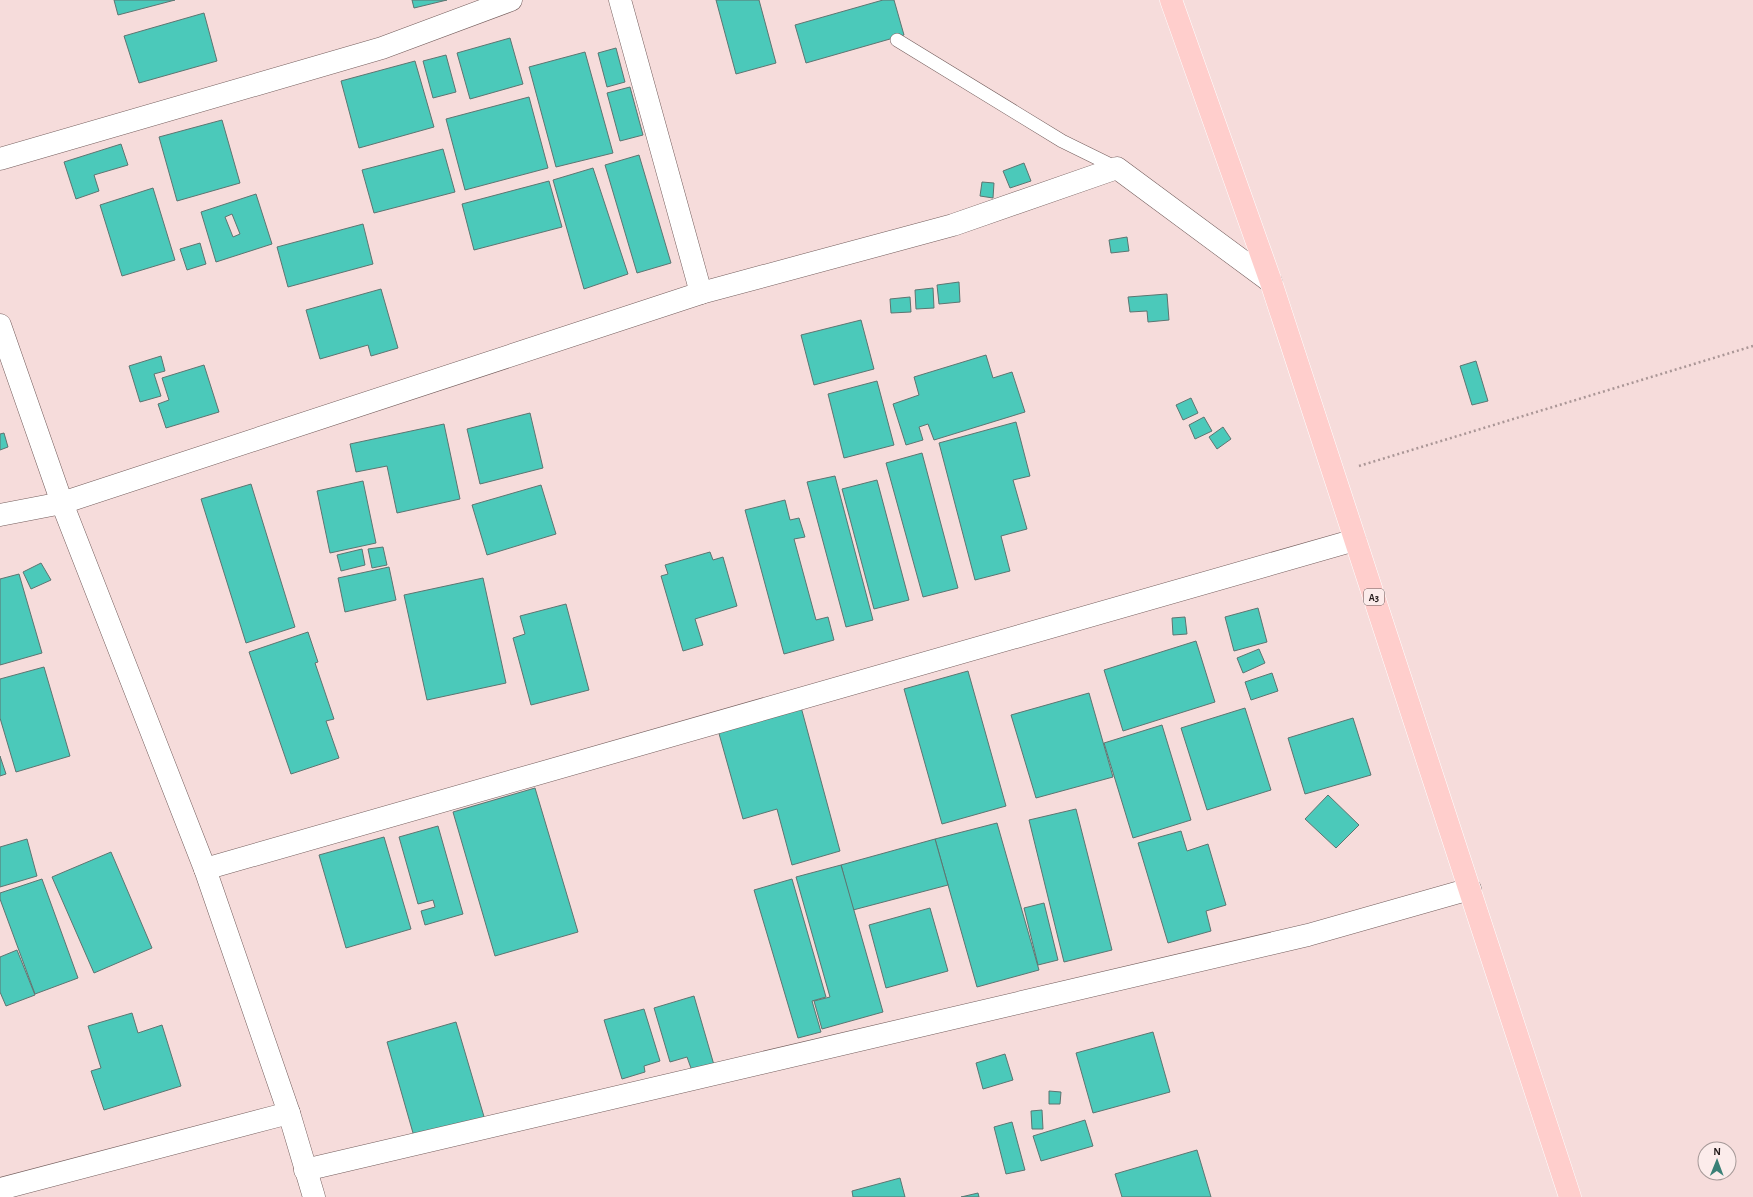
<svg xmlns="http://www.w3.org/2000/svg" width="1753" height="1197" font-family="'Alegreya Sans',sans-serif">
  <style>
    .building { fill: #4bc9ba; stroke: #5d7571; fill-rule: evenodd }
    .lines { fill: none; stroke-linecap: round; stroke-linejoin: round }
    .service-casing { stroke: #735d5c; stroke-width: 14 }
    .minor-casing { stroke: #735d5c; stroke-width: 23 }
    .trunk-casing { stroke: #fff; stroke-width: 23 }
    .path { stroke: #aa9696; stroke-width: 2.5; stroke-dasharray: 2 3; stroke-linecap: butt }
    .service { stroke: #fff; stroke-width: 13 }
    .minor { stroke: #fff; stroke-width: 22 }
    .trunk { stroke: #ffcecc; stroke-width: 22 }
    .labels { text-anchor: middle; stroke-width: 4; stroke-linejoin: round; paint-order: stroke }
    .shield { fill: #fceceb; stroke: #665a5a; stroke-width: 1 }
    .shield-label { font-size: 10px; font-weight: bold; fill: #251c1c }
  </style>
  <rect width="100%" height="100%" fill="#f6dcdb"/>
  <g class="building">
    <polygon points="114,0 175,0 118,15"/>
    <polygon points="412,0 447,0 414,8"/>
    <polygon points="716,0 759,0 776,63 736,74"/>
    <polygon points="883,0 894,0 904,35 806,63 795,25"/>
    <polygon points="204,13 217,61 139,83 124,36"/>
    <polygon points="510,38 523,84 470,99 457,53"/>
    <polygon points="616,48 625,82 607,87 598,53"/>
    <polygon points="585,52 613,153 556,167 529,67"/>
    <polygon points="446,55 456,92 433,98 423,61"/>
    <polygon points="415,61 434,127 359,148 341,81"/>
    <polygon points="630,87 643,135 620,141 607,93"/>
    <polygon points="529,97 548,168 465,190 446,119"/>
    <polygon points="222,120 240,183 177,201 159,137"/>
    <polygon points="121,144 128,165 94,175 99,191 76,199 64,162"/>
    <polygon points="443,149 455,192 374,213 362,170"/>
    <polygon points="639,155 671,263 637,273 605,165"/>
    <polygon points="1024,163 1031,181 1010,188 1003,171"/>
    <polygon points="593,168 628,274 584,289 553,180"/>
    <polygon points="549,181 562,227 474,250 462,204"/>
    <polygon points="982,182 994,183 993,198 980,196"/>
    <polygon points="153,188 175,260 122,276 100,205"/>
    <path d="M 256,194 L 272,244 L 216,262 L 201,212 ZM 232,214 L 240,234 L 233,237 L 225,217 Z"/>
    <polygon points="363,224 373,264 288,287 277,247"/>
    <polygon points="1127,237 1129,251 1111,253 1109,240"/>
    <polygon points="200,243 206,264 187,270 180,249"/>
    <polygon points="959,282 960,302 939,304 937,285"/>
    <polygon points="933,288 934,308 916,309 915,290"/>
    <polygon points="381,289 398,348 371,356 368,345 320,359 306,310"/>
    <polygon points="1167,294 1169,320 1148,322 1147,311 1130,312 1128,297"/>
    <polygon points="910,297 911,312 891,313 890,299"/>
    <polygon points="861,320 874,369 814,385 801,335"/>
    <polygon points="986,355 993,378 1012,372 1025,412 934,440 928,424 919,427 923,440 906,445 893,404 919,395 914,377"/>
    <polygon points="161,356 165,371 154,374 161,396 140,402 129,366"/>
    <polygon points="1476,361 1488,401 1472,405 1460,366"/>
    <polygon points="204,365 219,412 166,428 158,404 169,400 162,378"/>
    <polygon points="877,381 894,445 844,458 828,394"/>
    <polygon points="1191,398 1198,413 1183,420 1176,405"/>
    <polygon points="530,413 543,468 480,484 467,429"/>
    <polygon points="1204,417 1212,431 1195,439 1189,425"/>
    <polygon points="1016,422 1030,476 1013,480 1027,529 1001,536 1010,571 975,580 939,443"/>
    <polygon points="444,424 460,499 397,513 387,466 356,472 350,444"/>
    <polygon points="1223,427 1231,439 1217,449 1209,437"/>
    <polygon points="4,433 8,447 0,450 0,434"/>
    <polygon points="922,453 958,588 923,597 886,463"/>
    <polygon points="835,476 873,620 846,627 807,482"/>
    <polygon points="877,480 909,600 874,609 842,489"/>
    <polygon points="363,481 376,543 330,553 317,491"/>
    <polygon points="251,484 295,627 246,643 201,499"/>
    <polygon points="541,485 556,534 487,555 472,505"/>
    <polygon points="785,500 790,520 799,518 805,537 794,539 816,620 828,617 834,640 784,654 745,510"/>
    <polygon points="383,547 387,565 372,568 368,549"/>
    <polygon points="362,549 365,565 341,571 337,555"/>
    <polygon points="710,552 713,560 723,557 737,606 695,619 703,645 683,651 661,576 668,574 665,565"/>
    <polygon points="41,563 51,580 31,589 23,572"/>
    <polygon points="389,567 396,600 345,612 338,578"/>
    <polygon points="19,574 42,653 0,665 0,579"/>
    <polygon points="483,578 506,683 427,700 404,595"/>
    <polygon points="566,604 589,690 531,705 513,638 525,634 520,616"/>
    <polygon points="1258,608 1267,642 1234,651 1225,617"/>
    <polygon points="1185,617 1187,634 1173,635 1172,618"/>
    <polygon points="308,632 318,662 315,663 334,719 326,721 339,758 291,774 249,652"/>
    <polygon points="1196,641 1215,702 1123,731 1104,670"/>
    <polygon points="1259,649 1265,663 1243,673 1237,658"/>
    <polygon points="44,667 70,756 16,772 0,718 0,679"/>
    <polygon points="968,671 1006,806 942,824 904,689"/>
    <polygon points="1272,673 1278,691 1251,700 1245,682"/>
    <polygon points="1089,693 1113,777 1036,798 1011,715"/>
    <polygon points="801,707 840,851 792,865 777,809 743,819 718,730"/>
    <polygon points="1245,708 1271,790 1207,810 1181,728"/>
    <polygon points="1353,718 1371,775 1305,794 1288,738"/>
    <polygon points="1162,725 1191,820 1133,838 1104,743"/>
    <polygon points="0,756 6,774 0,776"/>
    <polygon points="535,788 578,932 495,956 453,812"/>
    <polygon points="1328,795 1359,825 1336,848 1305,819"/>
    <polygon points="1076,809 1112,950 1064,962 1029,820"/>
    <polygon points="997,823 1039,970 977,987 935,839"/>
    <polygon points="438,826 463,914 425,925 421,911 435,907 433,900 418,904 399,837"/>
    <polygon points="1181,831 1187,851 1208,844 1226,905 1206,911 1211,931 1168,943 1138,843"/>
    <polygon points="384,837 411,929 346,948 319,855"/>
    <polygon points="27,839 37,876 0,887 0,847"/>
    <polygon points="935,839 948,885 853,910 841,865"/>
    <polygon points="111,852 152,948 94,973 52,877"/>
    <polygon points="841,865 883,1012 822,1029 814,1001 830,997 796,877"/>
    <polygon points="42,879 78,978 35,994 0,899 0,893"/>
    <polygon points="792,879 826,997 812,1001 821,1032 798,1038 754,890"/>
    <polygon points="1044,903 1058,960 1038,965 1024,908"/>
    <polygon points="930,908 948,971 886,988 869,925"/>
    <polygon points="17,950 35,995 6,1006 0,992 0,957"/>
    <polygon points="694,996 714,1065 692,1071 687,1057 670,1062 654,1008"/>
    <polygon points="644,1009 660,1061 644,1066 645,1072 622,1079 604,1020"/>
    <polygon points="132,1013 138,1033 162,1025 181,1086 104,1110 91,1071 101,1068 88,1026"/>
    <polygon points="456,1022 485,1120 415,1140 387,1042"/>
    <polygon points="1153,1032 1170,1092 1093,1113 1076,1053"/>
    <polygon points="1005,1054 1013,1080 983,1089 976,1063"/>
    <polygon points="1049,1091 1061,1092 1060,1104 1049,1104"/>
    <polygon points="1042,1110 1043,1129 1032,1129 1031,1111"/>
    <polygon points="1085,1120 1093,1146 1041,1161 1033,1136"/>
    <polygon points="1012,1122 1025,1170 1006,1174 994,1127"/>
    <polygon points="1197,1150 1211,1197 1122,1197 1115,1174"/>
    <polygon points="900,1178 905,1197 853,1197 852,1191"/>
    <polygon points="978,1193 979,1197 961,1197"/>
  </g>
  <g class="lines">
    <defs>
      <polyline id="service" points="897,40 1062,141 1117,168"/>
      <g id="minor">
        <polyline points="620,0 701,293"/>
        <polyline points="0,159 382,48 511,0"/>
        <polyline points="0,325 62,503 205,869 289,1113 314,1197"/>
        <polyline points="0,515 62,503 701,293 953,225 1117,168 1271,282"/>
        <polyline points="205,869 1355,540"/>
        <polyline points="305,1170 1308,935 1470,889"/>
        <polyline points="0,1189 289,1113"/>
      </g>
      <polyline id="trunk" points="1171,0 1271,282 1570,1197"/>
    </defs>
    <use href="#service" class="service-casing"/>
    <use href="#minor" class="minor-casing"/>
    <use href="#trunk" class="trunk-casing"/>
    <polyline class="path" points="1359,466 1753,346"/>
    <use href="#service" class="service"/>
    <use href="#minor" class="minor"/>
    <use href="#trunk" class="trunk"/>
  </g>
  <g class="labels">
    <rect class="shield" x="1364" y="589" width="20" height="16" rx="3"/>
    <g class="shield-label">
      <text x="1374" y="601">A3</text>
    </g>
  </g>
  <g transform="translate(1717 1161) rotate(1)"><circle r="19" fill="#fceceb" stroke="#a69998"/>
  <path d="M0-3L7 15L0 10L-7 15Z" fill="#3a8077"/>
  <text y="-6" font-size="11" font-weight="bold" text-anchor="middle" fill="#251c1c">N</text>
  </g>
</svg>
